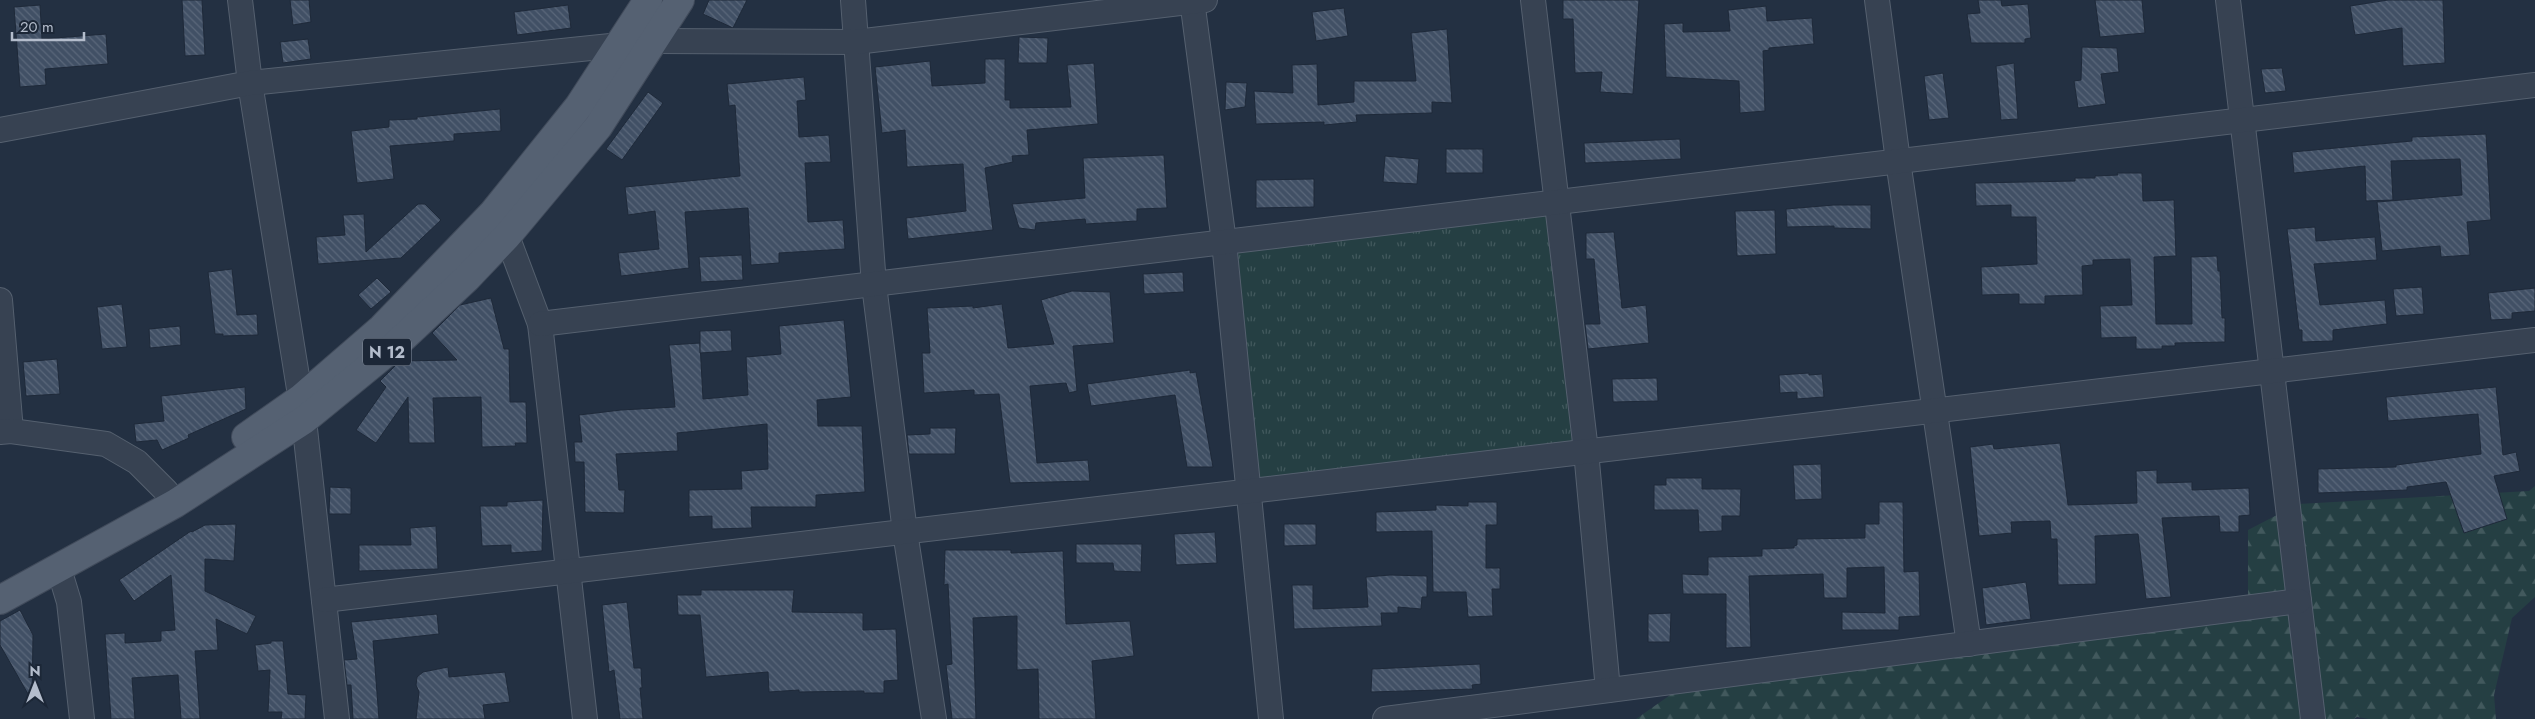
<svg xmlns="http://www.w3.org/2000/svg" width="2535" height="719" font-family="Jost,sans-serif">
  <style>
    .forest { fill: url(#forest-firs) }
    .park { fill: url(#park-tufts) }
    .building { fill: url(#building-back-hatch); stroke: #1e2939 }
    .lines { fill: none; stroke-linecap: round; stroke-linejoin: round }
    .minor-casing { stroke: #55606f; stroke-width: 26 }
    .major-casing { stroke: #414b5b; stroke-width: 30 }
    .minor { stroke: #374252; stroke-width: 24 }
    .major { stroke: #556172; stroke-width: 28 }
    .labels { text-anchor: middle; stroke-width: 4; stroke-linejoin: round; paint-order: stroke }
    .shield { fill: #1c2737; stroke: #86909f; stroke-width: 1 }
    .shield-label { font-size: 16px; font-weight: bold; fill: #b4bdcc }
  </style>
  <defs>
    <pattern id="forest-firs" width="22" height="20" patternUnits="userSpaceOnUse" patternTransform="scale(1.25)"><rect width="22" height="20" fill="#253f43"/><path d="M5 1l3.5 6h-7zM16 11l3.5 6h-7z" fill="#42595d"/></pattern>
    <pattern id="park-tufts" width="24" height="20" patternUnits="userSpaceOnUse" patternTransform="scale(1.25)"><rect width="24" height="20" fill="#253f43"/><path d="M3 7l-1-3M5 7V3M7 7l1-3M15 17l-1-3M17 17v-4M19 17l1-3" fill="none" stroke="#42595d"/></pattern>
    <pattern id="building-back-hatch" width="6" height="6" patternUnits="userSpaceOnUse" patternTransform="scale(1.25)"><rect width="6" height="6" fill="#415065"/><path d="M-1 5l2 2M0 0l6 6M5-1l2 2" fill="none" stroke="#5a677a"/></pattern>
  </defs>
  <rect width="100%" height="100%" fill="#233042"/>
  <polygon class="forest" points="2535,486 2535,597 2512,618 2494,695 2496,719 2369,719 2357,717 2354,719 1636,719 1693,679 2248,608 2248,530 2298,504 2529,491"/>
  <polygon class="park" points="1558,202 1586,451 1250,491 1224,242"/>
  <g class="building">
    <polygon points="182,0 202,0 205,55 185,56"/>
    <polygon points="290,0 309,0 311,22 293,25"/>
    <polygon points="709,0 747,0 733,28 703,14"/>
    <polygon points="1563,0 1639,0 1633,94 1600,92 1602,72 1575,73 1573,19 1563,19"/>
    <polygon points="1978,0 2001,0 2002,6 2028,4 2031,38 2025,39 2025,43 1971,43 1967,14 1980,13"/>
    <polygon points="2095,0 2142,0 2145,33 2100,37"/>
    <polygon points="2388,0 2443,0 2445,63 2403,66 2402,28 2355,35 2350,6"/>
    <polygon points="40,5 42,39 106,34 108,64 45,69 46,85 20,87 14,7"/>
    <polygon points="568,5 571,28 517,35 514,12"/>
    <polygon points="1766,6 1767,21 1812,18 1814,44 1769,48 1769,50 1763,51 1765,111 1740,113 1739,81 1666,77 1664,24 1683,23 1683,32 1730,31 1728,10"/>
    <polygon points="1344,8 1348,36 1316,41 1312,12"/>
    <polygon points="1447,29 1452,103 1432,102 1432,113 1356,115 1357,122 1324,125 1324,122 1256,124 1254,91 1293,93 1292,65 1317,64 1318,105 1354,102 1354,81 1416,81 1411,33"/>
    <polygon points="1019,37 1048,38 1047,63 1018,63"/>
    <polygon points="308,39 311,59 283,63 280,42"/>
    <polygon points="2082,47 2117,48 2119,72 2101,74 2106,104 2078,108 2074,81 2081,80"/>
    <polygon points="985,59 1005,59 1005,100 1010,100 1010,108 1071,107 1067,65 1094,63 1098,124 1027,130 1029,155 1012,156 1013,162 985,168 993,230 908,239 906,218 966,211 963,164 907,167 905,130 882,133 875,67 930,61 932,86 985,83"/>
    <polygon points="2014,63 2018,119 2001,120 1996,66"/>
    <polygon points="2282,68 2286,91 2265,93 2261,69"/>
    <polygon points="1943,73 1949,118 1929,120 1924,76"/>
    <polygon points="804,77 806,100 797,101 799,137 829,135 831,162 805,163 808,222 843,220 845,249 779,253 779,263 751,265 748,208 685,212 689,268 621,276 618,253 659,249 655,211 628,215 625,187 740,176 735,105 729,106 727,84"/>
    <polygon points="1226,82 1247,83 1245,107 1225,110"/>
    <polygon points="648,92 663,103 622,160 606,149"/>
    <polygon points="500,109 501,131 454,134 454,141 390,146 394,179 357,183 351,131 389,127 389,120 417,119 417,117"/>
    <polygon points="2486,134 2491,220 2467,222 2470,255 2441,257 2440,246 2382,251 2377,202 2462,195 2460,159 2391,161 2393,200 2366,201 2365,166 2294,173 2292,152 2412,141 2412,137"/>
    <polygon points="1680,139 1681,159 1585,163 1584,143"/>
    <rect x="1446" y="149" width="37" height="24"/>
    <polygon points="1164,155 1167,208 1137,209 1137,221 1086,224 1085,219 1036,223 1035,230 1019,228 1012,204 1085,198 1083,158"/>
    <polygon points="1385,156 1419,159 1417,184 1383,182"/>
    <polygon points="2117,173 2142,173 2143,201 2174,200 2176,256 2154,257 2156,324 2192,324 2191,257 2217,256 2218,271 2220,271 2222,318 2225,318 2225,342 2175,343 2175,346 2162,346 2162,349 2136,349 2136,337 2101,338 2100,306 2132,305 2130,259 2093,260 2093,265 2082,266 2083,295 2045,296 2045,304 2019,304 2019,294 1982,295 1981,267 2037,264 2036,217 2011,217 2011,205 1976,206 1975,183 2075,181 2075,178 2095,178 2095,176 2118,175"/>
    <polygon points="1314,179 1314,207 1256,208 1256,180"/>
    <polygon points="418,204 425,204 441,220 401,258 318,264 316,237 345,235 343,215 364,214 366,252"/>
    <polygon points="1834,205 1871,205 1871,229 1834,228 1834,226 1787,227 1786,209"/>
    <polygon points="1775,210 1776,254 1737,256 1735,211"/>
    <polygon points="2315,227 2316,241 2375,237 2377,260 2314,264 2320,305 2385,300 2387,324 2333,330 2333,341 2302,342 2302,330 2299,330 2287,229"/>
    <polygon points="1614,232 1622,308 1646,305 1649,343 1588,349 1585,324 1600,324 1594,259 1586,259 1586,233"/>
    <polygon points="742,255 743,280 701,282 699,257"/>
    <polygon points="232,269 237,315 257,314 258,335 223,336 223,334 215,334 208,272"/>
    <polygon points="1183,272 1184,292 1144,294 1143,274"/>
    <polygon points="377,278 391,292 371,309 358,295"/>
    <polygon points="2422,287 2424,314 2396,316 2393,289"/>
    <polygon points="2535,288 2535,311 2512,313 2512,319 2491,320 2488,293"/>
    <polygon points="1072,291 1110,292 1114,343 1073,346 1077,391 1069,393 1066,383 1030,386 1037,463 1088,460 1090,481 1010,483 999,394 974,395 974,390 924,393 922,353 930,353 927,308 973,306 973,308 1002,304 1008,348 1054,344 1041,300"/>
    <polygon points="491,298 504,349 509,349 510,402 526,402 527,443 515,443 516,446 482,447 481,397 433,398 435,443 409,443 408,397 376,443 356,430 386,387 380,381 400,361 457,360 432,333 460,305"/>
    <polygon points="122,304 127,347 102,349 97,307"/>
    <polygon points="844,320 851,397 817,400 818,426 862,426 865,492 816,495 816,507 751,507 752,528 712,529 712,516 689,517 689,490 742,489 741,471 768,469 767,424 677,433 678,451 616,454 619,490 625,490 624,513 585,512 584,462 575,462 574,442 582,442 579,415 621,410 675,407 669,345 700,343 703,399 748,395 746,357 781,354 779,326"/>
    <polygon points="180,326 181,345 150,348 149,329"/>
    <polygon points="731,330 732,351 700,353 700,331"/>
    <polygon points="57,359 60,394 26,396 23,362"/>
    <polygon points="1190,370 1190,373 1196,372 1213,467 1187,467 1175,395 1091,406 1087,384"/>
    <polygon points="1809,373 1809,375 1822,374 1824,397 1797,399 1797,392 1780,393 1779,375"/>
    <polygon points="1657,378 1658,401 1613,402 1612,379"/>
    <polygon points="245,387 246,409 188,435 189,438 162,450 157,440 136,442 134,424 164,421 161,396"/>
    <polygon points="2496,387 2503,455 2516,452 2520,471 2494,476 2507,519 2464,533 2446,482 2407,487 2407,490 2318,493 2318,469 2396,467 2396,465 2481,454 2478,414 2388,421 2386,397"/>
    <polygon points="930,428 956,428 955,454 909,454 907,435 930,434"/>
    <polygon points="2060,443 2068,505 2137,503 2136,471 2157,470 2157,483 2192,482 2192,490 2249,488 2250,515 2239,516 2239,532 2220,532 2219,516 2162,518 2171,597 2146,599 2138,534 2095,536 2096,584 2058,585 2057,539 2051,539 2050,521 2011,522 2012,533 1979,536 1970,447 1993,444 1994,449"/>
    <polygon points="1821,464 1822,499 1795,500 1793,465"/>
    <polygon points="1666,478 1702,478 1702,489 1741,489 1740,516 1722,516 1722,531 1699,532 1698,510 1654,510 1654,485 1666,485"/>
    <polygon points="330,487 351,488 351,514 329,514"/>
    <polygon points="543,500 542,551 511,553 511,545 482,546 480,506 507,506 507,502"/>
    <polygon points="1468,502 1497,502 1497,525 1486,525 1486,568 1500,568 1500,589 1492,589 1493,616 1468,617 1466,592 1433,592 1432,531 1376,532 1376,512 1436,510 1436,505 1468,506"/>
    <polygon points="1879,502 1903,502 1904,572 1919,571 1920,616 1899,617 1899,630 1842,630 1842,612 1885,613 1884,567 1847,568 1847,598 1824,598 1823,574 1749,576 1751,647 1726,648 1726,594 1683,594 1682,574 1708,575 1708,557 1762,556 1762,549 1794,548 1794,546 1797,545 1797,539 1865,538 1865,524 1879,524"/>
    <polygon points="236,524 234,561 205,559 205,591 256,616 247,634 216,619 218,650 195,651 200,719 181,719 178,675 132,678 135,719 111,719 105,634 125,633 125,643 161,641 161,631 175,630 171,575 134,601 119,580 191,531 192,532 205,525"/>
    <polygon points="1284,524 1316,524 1316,545 1284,546"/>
    <polygon points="436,526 438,569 359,571 359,545 411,545 410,528"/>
    <polygon points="1215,532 1217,563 1176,565 1174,534"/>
    <polygon points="1076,544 1142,544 1141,572 1114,571 1113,563 1076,563"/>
    <polygon points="945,550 1011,550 1011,553 1063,551 1066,624 1130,621 1134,656 1092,661 1096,719 1039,719 1038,669 1017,670 1017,616 973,618 976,719 952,719 946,665 952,664 948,584 944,585"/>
    <polygon points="1390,575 1427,576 1427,597 1422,597 1421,609 1398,607 1398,613 1381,613 1382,626 1294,629 1292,585 1313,585 1313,609 1368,607 1366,577"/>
    <polygon points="2026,582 2031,619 1986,625 1982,588"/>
    <polygon points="701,590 794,590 792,612 863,613 863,630 896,629 898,680 884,681 884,693 864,693 864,691 799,692 799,690 769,692 768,672 706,677 700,615 678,615 677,595 701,595"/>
    <polygon points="627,602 634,668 641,668 642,688 640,688 643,719 620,719 614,670 609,672 602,605"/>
    <polygon points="20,610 33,635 32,701 0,645 0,621"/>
    <polygon points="1671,613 1670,642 1648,642 1648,614"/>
    <polygon points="437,614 439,634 373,641 379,719 353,719 351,685 347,685 344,660 357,659 351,622"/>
    <polygon points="271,641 283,641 288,694 306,695 305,719 281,719 282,712 268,712 270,670 258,671 255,645 271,643"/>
    <polygon points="1480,664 1481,684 1472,685 1473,689 1371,692 1372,669"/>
    <polygon points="448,667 449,677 505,672 510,702 483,705 485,719 416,719 419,692 416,685 417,677 423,672"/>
  </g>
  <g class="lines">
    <defs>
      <g id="minor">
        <polyline points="240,0 250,83 304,420 337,719"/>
        <polyline points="853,0 874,285 905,532 934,719"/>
        <polyline points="1192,0 1224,242 1271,719"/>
        <polyline points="1533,0 1586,451 1608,690"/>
        <polyline points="1877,0 1898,161 1969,644"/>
        <polyline points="2228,0 2313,719"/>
        <polyline points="656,41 856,42 1205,0"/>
        <polyline points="0,130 250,83 620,45"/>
        <polyline points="498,221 507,236 540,324 585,719"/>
        <polyline points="0,300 11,431"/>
        <polyline points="540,324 2535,85"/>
        <polyline points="0,432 11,431 106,444 137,462 166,491"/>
        <polyline points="59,569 69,602 82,719"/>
        <polyline points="324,600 2535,340"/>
        <polyline points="1385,719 2299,601"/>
      </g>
      <g id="major">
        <polyline points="246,437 300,399 382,328 493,213 579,106 648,0"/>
        <polyline points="0,600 176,503 304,420 392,348 467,278 507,236 598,127 680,0"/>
      </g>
    </defs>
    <use href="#minor" class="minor-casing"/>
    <use href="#major" class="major-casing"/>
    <use href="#minor" class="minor"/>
    <use href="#major" class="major"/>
  </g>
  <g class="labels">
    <rect class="shield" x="363" y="338.5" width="48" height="27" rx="4"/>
    <g class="shield-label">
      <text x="387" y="358">N 12</text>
    </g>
  </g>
  <g transform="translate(35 684)" stroke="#1c2737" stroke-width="4" paint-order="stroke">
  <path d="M0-4L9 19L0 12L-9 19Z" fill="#b4bdcc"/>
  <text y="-8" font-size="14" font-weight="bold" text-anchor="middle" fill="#b4bdcc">N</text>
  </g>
  <path d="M12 32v8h72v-8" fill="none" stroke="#b4bdcc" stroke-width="2.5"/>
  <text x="20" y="32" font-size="15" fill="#b4bdcc" stroke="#1c2737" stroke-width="4" paint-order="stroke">20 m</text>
</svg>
